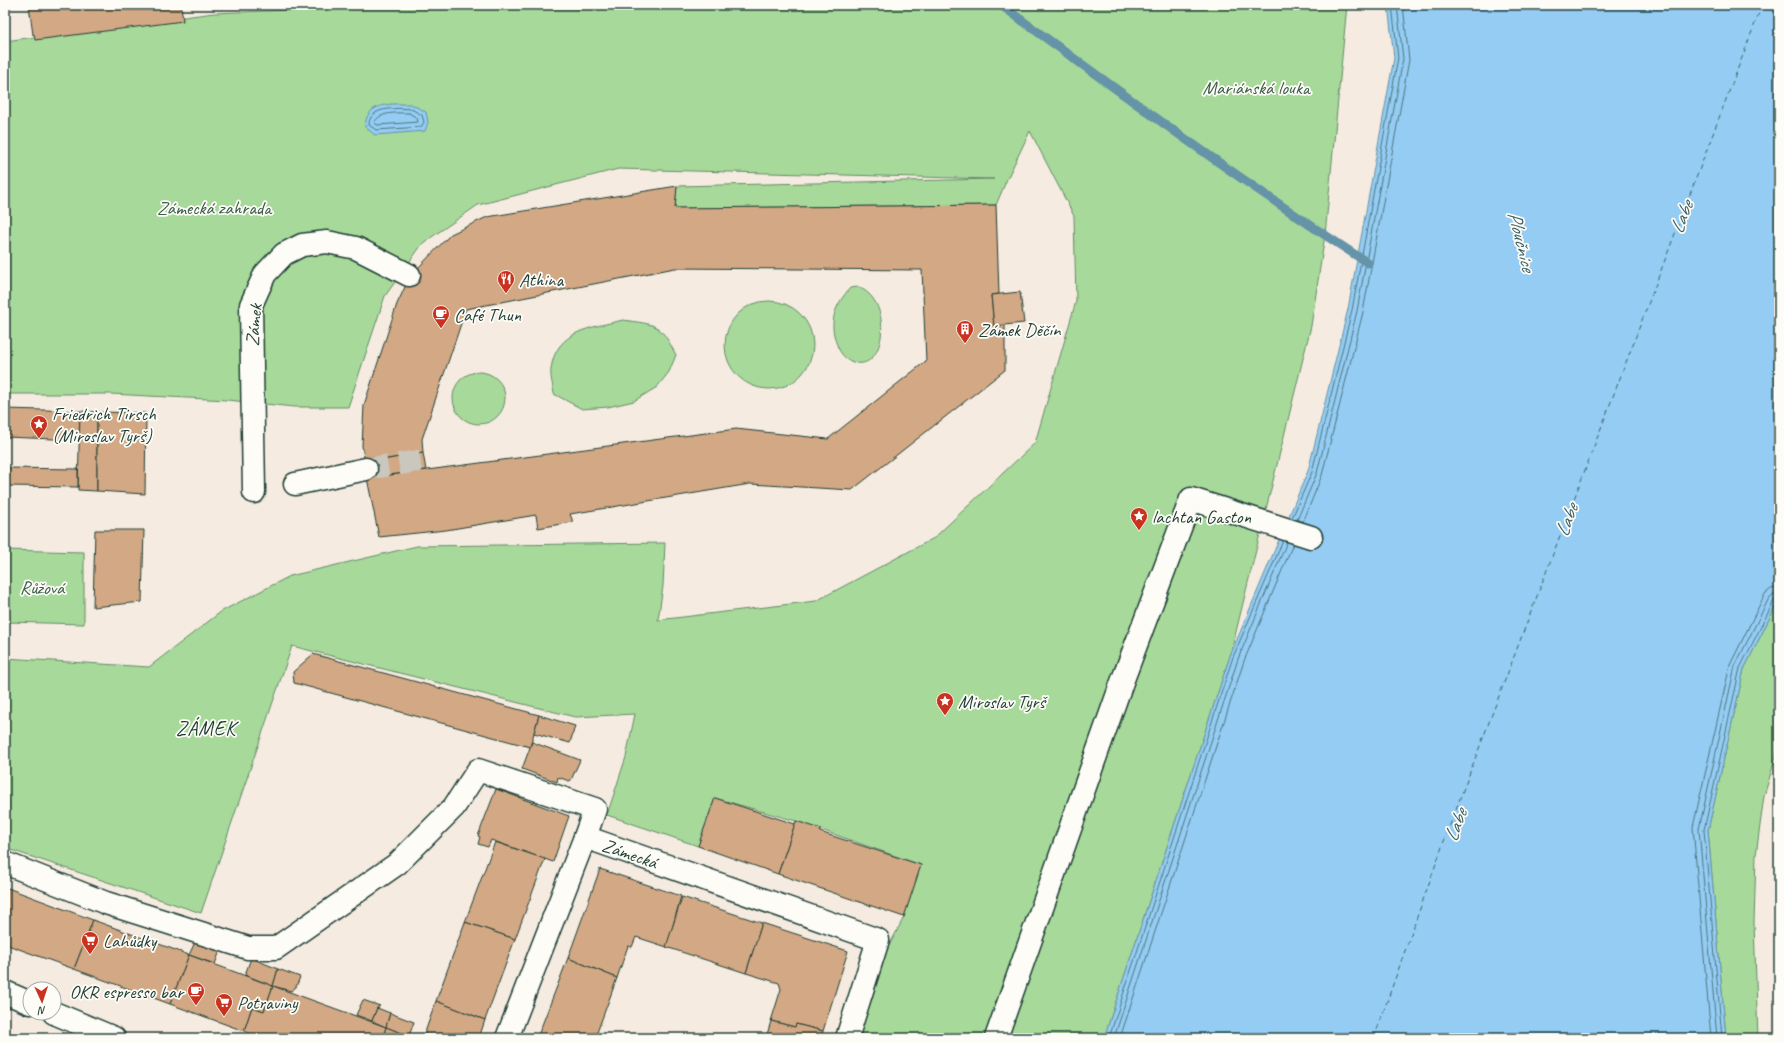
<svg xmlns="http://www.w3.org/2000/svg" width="1784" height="1043" font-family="Caveat,sans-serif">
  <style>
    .green { fill: #a7d99a; stroke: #638b67 }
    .water { fill: #94ccf3; stroke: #6593a7 }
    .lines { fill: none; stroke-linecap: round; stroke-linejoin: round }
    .shore { stroke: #4e7680; stroke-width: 1 }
    .stream { stroke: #6593a7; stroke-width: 9 }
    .ferry { stroke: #3c6164; stroke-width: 1; stroke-dasharray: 5 4; stroke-linecap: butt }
    .building { fill: #d3a884; stroke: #1f3d34 }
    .minor-tunnel { stroke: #cac8be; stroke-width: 22; stroke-dasharray: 22 11; stroke-linecap: butt }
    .minor-casing { stroke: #1f3d34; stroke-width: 25 }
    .minor { stroke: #fdfcf7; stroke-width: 22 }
    .labels { text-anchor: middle; stroke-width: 3.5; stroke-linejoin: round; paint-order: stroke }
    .park-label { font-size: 19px; fill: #3a5c48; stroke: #fdfcf7 }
    .poi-label { font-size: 19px; fill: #1f3d34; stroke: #fdfcf7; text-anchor: start }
    .street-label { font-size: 19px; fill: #1f3d34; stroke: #fdfcf7 }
    .water-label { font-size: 20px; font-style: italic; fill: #3c6164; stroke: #fdfcf7 }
    .neighbourhood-label { font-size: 20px; letter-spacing: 1px; fill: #1f3d34; stroke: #fdfcf7 }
  </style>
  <rect width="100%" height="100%" fill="#f5ebe0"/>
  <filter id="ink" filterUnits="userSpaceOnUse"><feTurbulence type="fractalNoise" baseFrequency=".025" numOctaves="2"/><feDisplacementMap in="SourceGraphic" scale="8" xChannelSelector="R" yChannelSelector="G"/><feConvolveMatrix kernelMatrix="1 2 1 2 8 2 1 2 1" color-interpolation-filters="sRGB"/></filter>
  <g filter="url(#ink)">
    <g class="green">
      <polygon points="351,5 1347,5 1325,235 1311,326 1230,656 1104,1038 854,1038 875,973 904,917 921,865 796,821 715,798 698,846 607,815 626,757 635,714 575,717 292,646 201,913 5,848 9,802 5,800 5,658 149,667 222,611 290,576 417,546 665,543 663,586 658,620 816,601 934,538 1035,443 1076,301 1074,216 1030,131 1007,179 996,205 675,208 677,186 994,179 618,169 478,205 423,243 385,296 348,407 294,407 227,400 110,394 5,394 5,41 214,13 341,8"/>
      <path d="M 858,287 C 895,301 885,374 853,362 C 841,358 837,347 834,335 C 830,316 838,302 850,288 Z"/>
      <circle cx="769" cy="345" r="44"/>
      <path d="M 623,320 C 657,325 659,322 676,355 L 669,372 L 657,387 L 634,401 L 608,407 L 582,409 L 554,394 C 553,386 550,376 551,369 C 556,330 591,328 623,320 Z"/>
      <circle cx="479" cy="398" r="26"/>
      <polygon points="5,550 84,552 84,624 5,622"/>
      <polygon points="1779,599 1779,746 1764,796 1756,855 1754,923 1758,1038 1726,1038 1708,830 1744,669"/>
    </g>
    <g class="water">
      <polygon points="1388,5 1779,5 1779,599 1744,669 1708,830 1726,1038 1104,1038 1230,656 1308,471 1348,309 1394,58"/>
      <path d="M 411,104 L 426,112 L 428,122 L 425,131 L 375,135 L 365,127 C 366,101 392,104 411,104 Z"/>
    </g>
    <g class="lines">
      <g class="shore">
        <path d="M 411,109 L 422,115 L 424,122 L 421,127 L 376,130 L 369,125 C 369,106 397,108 411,109 Z"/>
        <path d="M 409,113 L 417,118 L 418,122 L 378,125 L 374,123 C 380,111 398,113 409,113 Z"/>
        <polyline points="1292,518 1312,472 1352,310 1398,58 1392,5"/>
        <polyline points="1297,520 1317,473 1357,311 1403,59 1397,5"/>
        <polyline points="1303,522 1322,475 1363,312 1409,60 1403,5"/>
        <polyline points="1109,1038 1233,657 1283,541"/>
        <polyline points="1114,1038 1238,659 1287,542"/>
        <polyline points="1120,1038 1244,661 1293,544"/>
        <polyline points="1711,1038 1693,827 1730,665 1765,594 1771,589 1779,587"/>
        <polyline points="1717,1038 1699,829 1735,666 1769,598 1774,594 1779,593"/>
        <polyline points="1722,1038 1704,830 1740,668 1774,601 1779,598"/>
      </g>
      <path class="stream" d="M 1001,5 C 1121,93 1242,182 1368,263"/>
      <polyline class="ferry" points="1374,1038 1448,830 1762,5"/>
    </g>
    <g class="building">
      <polygon points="29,5 181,5 183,21 35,40 34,34 33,35"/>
      <polygon points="677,186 675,208 996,205 999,294 991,295 994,326 1005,325 1005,370 852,490 750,484 570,514 573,522 538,528 536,515 446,530 379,537 367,478 736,429 828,439 926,361 922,270 675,268 466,309 422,439 423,453 365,463 362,446 364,405 397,304 405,287 416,270 451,234 487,217"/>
      <polygon points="1020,292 1024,323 994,326 991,295"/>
      <polygon points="5,409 80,411 79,440 5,437"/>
      <polygon points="80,411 97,412 97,491 78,490"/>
      <polygon points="97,412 146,413 145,494 97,491"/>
      <polygon points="423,453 426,470 367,478 365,463"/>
      <polygon points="5,468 78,469 78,487 5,486"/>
      <polygon points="95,530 144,530 142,602 93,607"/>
      <polygon points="313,654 539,715 530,747 294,683 293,672"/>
      <polygon points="539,715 575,726 570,743 534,733"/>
      <polygon points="532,742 580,760 571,780 569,781 558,777 557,782 522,769"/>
      <polygon points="496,789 569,816 553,862 491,840 488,847 478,844 480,837 478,836"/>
      <polygon points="715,798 795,824 778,874 698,846"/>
      <polygon points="796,821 821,829 820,832 921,865 904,917 778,874"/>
      <polygon points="495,842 545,859 515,939 465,922"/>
      <polygon points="600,869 681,896 667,947 636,937 632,947 628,946 617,978 568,958"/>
      <polygon points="5,887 93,920 74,969 5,944"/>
      <polygon points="682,897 762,923 746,973 666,947"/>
      <polygon points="93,920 189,955 170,1004 74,969"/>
      <polygon points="465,922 515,939 485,1020 436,1001"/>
      <polygon points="762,923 848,951 823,1031 796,1024 795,1027 771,1021 781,989 779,983 746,973"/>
      <polygon points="196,940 221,948 215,964 189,955"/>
      <polygon points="189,955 273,986 264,1011 252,1007 244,1031 170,1004"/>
      <polygon points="251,958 278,969 273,986 245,975"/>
      <polygon points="568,958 617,978 595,1038 537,1038"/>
      <polygon points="278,969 300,977 296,987 291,991 273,986"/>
      <polygon points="273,986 386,1027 383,1038 261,1038 244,1031 252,1007 264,1011"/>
      <polygon points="363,1000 380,1006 377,1008 372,1021 356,1015"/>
      <polygon points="436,1001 485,1020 479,1038 423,1038"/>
      <polygon points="377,1008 390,1013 386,1027 372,1021"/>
      <polygon points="390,1013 414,1022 409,1036 386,1027"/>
      <polygon points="771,1021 795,1027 796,1024 823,1031 821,1038 766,1038"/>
      <polygon points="386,1027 409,1036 414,1038 383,1038"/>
    </g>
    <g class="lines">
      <polyline class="minor-tunnel" points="366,469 425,460"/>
      <defs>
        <g id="minor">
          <polyline points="295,484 366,469"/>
          <polyline points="254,492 251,305 265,274 284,254 302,245 327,242 356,248 409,275"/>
          <polyline points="5,863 106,903 248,948 276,948 397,864 454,807 478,770 595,809 585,837"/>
          <polyline points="5,992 30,1003"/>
          <polyline points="54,1013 114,1038"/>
          <polyline points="507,1038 585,837 878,940 847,1038"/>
          <polyline points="996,1038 1122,682 1191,499 1311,537"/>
        </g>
      </defs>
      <use href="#minor" class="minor-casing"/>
      <use href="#minor" class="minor"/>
    </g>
  </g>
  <defs>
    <symbol id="restaurant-pin" viewBox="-11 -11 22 30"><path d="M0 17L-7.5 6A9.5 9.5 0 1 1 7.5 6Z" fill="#c8321e" stroke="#fdfcf7"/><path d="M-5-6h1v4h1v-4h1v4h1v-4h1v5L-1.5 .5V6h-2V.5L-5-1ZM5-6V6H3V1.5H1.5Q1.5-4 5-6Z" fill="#fff"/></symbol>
    <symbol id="cafe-pin" viewBox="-11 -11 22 30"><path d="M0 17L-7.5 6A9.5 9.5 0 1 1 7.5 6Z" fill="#c8321e" stroke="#fdfcf7"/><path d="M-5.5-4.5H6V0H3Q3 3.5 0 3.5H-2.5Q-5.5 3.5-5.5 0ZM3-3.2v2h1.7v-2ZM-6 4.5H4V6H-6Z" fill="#fff"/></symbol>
    <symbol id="building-pin" viewBox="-11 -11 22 30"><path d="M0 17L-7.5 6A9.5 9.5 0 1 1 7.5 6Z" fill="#c8321e" stroke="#fdfcf7"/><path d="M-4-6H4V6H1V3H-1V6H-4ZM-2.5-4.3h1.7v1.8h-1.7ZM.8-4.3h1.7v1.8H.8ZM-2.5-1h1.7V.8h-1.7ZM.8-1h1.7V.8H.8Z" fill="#fff"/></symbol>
    <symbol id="sight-pin" viewBox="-11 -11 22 30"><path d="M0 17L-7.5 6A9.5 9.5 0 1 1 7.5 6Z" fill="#c8321e" stroke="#fdfcf7"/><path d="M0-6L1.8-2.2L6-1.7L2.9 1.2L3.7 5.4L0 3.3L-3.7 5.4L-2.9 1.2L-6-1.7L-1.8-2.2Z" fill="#fff"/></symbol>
    <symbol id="supermarket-pin" viewBox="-11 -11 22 30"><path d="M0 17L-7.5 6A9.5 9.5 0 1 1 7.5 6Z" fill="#c8321e" stroke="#fdfcf7"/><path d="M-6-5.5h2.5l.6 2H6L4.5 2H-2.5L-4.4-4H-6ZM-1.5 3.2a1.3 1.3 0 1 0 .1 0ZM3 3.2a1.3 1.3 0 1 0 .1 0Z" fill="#fff"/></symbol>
  </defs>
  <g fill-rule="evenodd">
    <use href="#restaurant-pin" x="496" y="269" width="20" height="27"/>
    <use href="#cafe-pin" x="431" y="304" width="20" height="27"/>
    <use href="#building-pin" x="955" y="319" width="20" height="27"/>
    <use href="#sight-pin" x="29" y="414" width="20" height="27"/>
    <use href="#sight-pin" x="1129" y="506" width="20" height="27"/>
    <use href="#sight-pin" x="935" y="691" width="20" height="27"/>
    <use href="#supermarket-pin" x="80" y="930" width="20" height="27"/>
    <use href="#cafe-pin" x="186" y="981" width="20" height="27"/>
    <use href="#supermarket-pin" x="214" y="992" width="20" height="27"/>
  </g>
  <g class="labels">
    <g class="park-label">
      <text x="1256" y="94">Mariánská louka</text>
      <text x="214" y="214">Zámecká zahrada</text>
      <text x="42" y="594">Růžová</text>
    </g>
    <g class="poi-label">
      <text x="519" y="286">Athina</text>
      <text x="454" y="321">Café Thun</text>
      <text x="978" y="336">Zámek Děčín</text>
      <text x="52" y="420">Friedrich Tirsch<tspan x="52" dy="22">(Miroslav Tyrš)</tspan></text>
      <text x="1152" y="523">lachtan Gaston</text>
      <text x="958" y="708">Miroslav Tyrš</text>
      <text x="103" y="947">Lahůdky</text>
      <text x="183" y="998" text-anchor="end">OKR espresso bar</text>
      <text x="237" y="1009">Potraviny</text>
    </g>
    <g class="street-label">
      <text transform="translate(253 325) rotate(-85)" y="7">Zámek</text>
      <text transform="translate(630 853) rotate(19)" y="7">Zámecká</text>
    </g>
    <g class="water-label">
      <text transform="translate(1681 217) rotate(-69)" y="7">Labe</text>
      <text transform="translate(1522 241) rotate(76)" y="7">Ploučnice</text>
      <text transform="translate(1566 520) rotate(-70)" y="7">Labe</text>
      <text transform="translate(1455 825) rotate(-70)" y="7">Labe</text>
    </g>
    <g class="neighbourhood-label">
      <text x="206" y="735">ZÁMEK</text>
    </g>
  </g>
  <rect width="1784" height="1043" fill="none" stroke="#fdfcf7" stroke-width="20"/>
  <rect x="10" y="10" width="1764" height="1023" fill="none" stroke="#1f3d34" stroke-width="1.5" filter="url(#ink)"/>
  <g transform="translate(42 1001) rotate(177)"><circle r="19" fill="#fdfcf7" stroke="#a4b0a9"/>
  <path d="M0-3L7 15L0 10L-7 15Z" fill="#c8321e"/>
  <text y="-6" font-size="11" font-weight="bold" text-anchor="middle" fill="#1f3d34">N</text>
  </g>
</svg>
